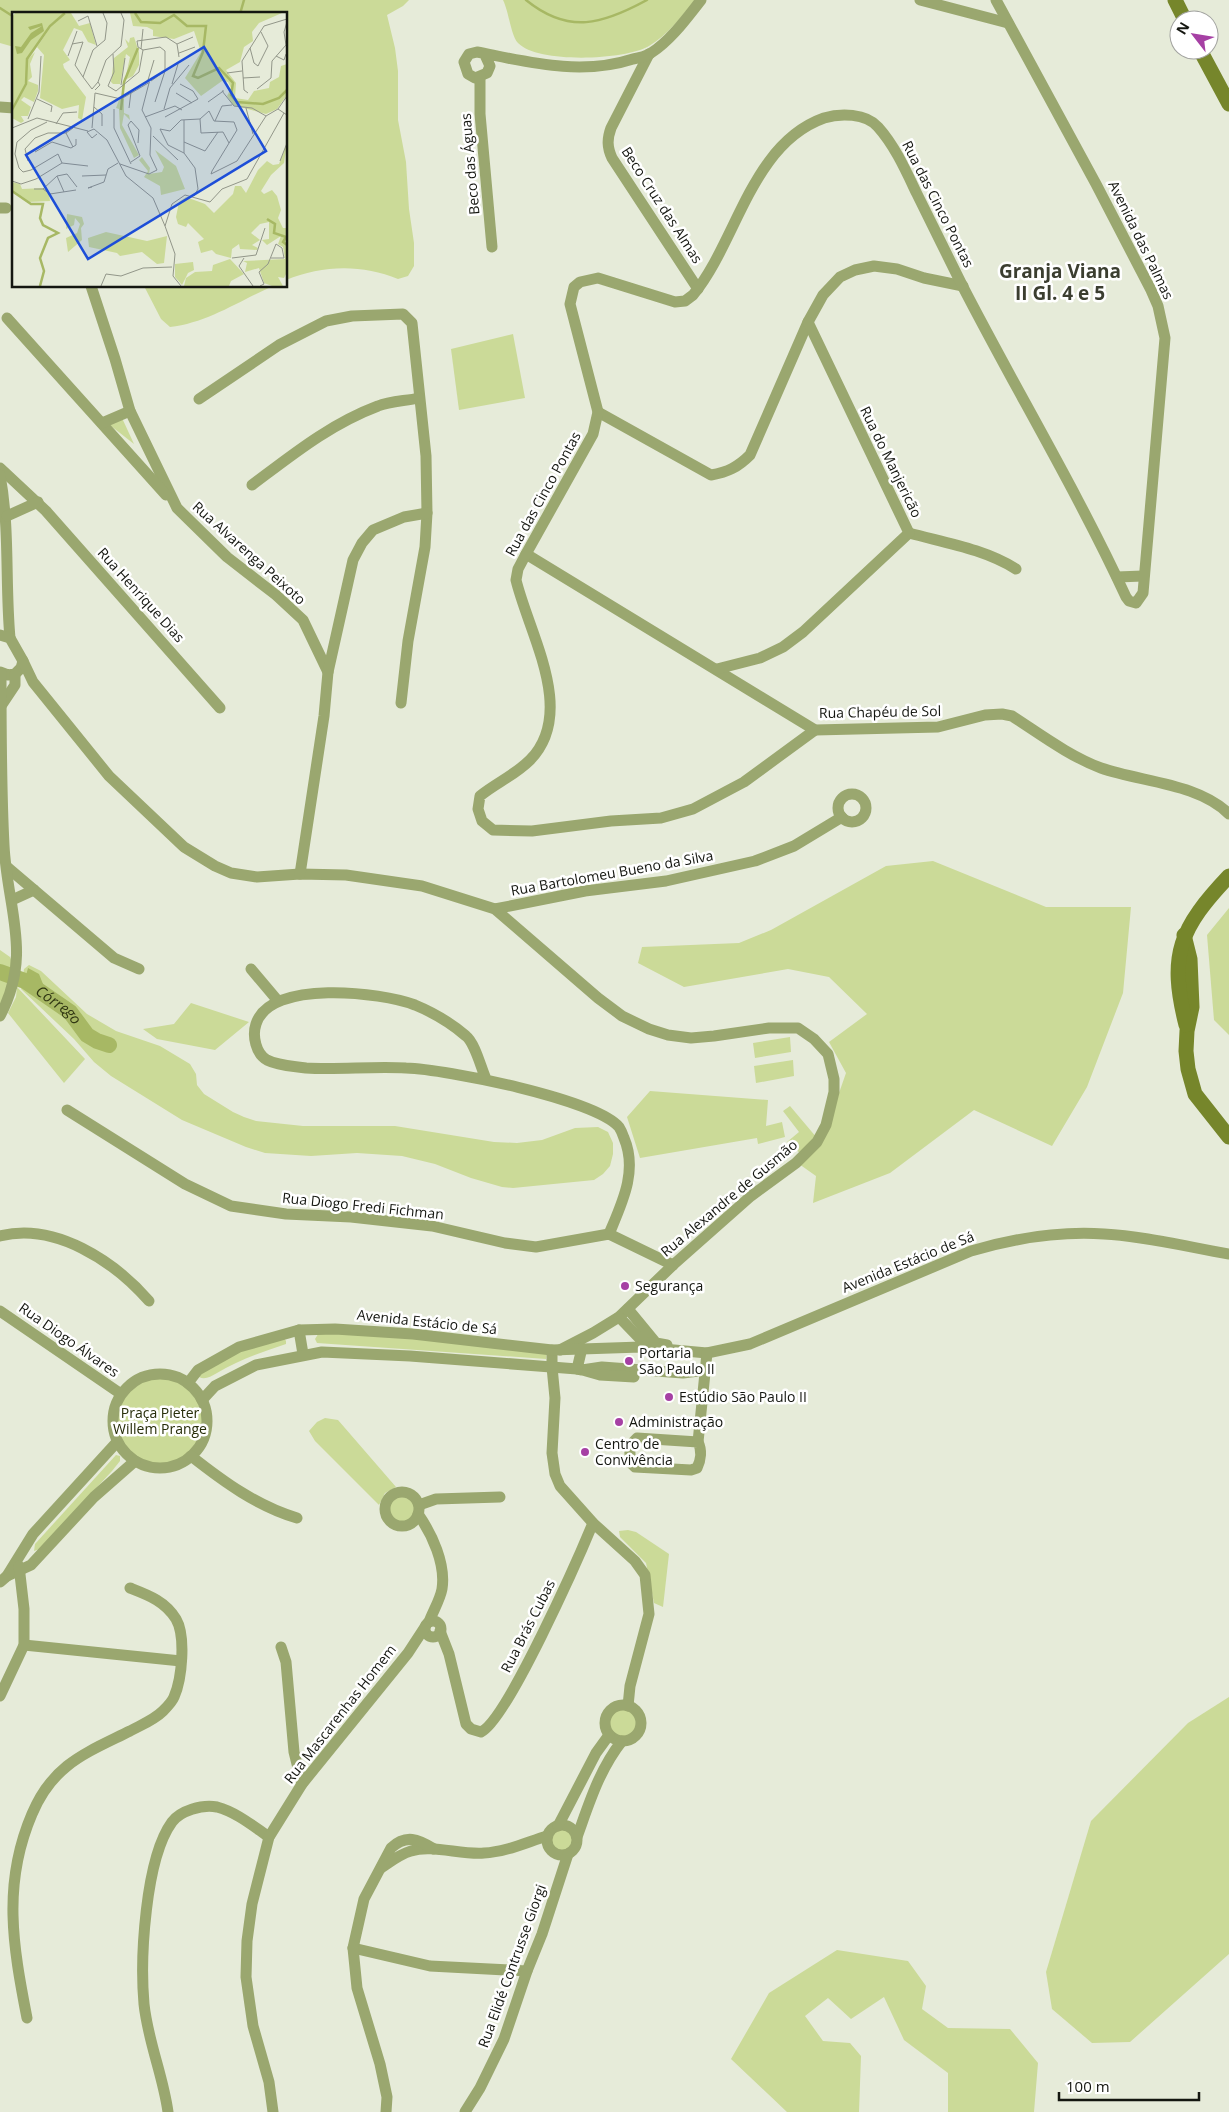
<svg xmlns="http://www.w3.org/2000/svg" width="1229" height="2112" font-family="'Open Sans',sans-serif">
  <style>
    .green { fill: #cbda98 }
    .water { fill: #a7b864 }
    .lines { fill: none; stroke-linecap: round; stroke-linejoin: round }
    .stream { stroke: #a7b864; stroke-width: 2.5 }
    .river { stroke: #a7b864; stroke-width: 16 }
    .street { stroke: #9aa76f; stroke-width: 11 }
    .secondary { stroke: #76862b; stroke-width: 15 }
    .poi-dot { fill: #a640a4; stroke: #fff; stroke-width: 2 }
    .labels { text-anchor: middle; stroke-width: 5; stroke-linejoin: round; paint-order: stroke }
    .street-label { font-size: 14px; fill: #141610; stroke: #fff }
    .poi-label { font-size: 14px; fill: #141610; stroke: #fff; text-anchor: start }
    .park-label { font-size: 14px; fill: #272d09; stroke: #fff }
    .water-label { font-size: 15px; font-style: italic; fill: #303612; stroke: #fff }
    .district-label { font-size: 19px; font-weight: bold; fill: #3b3e30; stroke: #fff }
    .inset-river { fill: none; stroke: #a7b864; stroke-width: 2.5 }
    .inset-road { fill: none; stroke: #929689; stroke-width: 1 }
    .view { fill: #1d4ed8; fill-opacity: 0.15; stroke: #1d4ed8; stroke-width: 2.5 }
    .inset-edge { fill: none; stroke: #141610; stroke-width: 2.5 }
  </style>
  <rect width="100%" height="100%" fill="#e6ebd9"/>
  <g class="green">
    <path d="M 0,0 L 409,0 L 403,6 L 387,15 L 395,48 L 398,71 L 398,120 L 406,162 L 409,209 L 414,243 L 414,266 L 408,276 L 398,279 C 362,264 322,265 286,280 L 286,14 L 14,14 L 14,47 L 0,43 Z"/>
    <path d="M 503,0 L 695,0 C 681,17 668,35 649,46 C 626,60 538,64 518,43 C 511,36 509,12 503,0 Z"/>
    <path d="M 144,286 L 273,286 C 239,301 207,323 170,327 L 161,319 Z"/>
    <polygon points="513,334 525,398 459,410 451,349"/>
    <polygon points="122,418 134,444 111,426 111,424"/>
    <polygon points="933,861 1046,907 1131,907 1123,993 1087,1087 1052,1146 974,1110 890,1173 813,1203 816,1176 799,1164 839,1093 846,1073 829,1042 867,1014 829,977 788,969 684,987 638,963 642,947 739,943 771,930 886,866"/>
    <polygon points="1229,908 1229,1035 1214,1020 1207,935"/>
    <polygon points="0,950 10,957 13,964 0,1010 0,980 3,981 7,967 0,968"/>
    <polygon points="29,965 41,971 87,1014 116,1031 160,1046 190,1064 196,1074 197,1085 204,1094 233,1112 244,1117 256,1121 303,1126 395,1126 494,1142 517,1143 542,1140 575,1128 598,1127 608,1132 613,1143 613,1154 610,1166 603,1174 594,1180 513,1188 502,1187 471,1178 435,1164 402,1156 357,1153 311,1156 265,1153 246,1147 182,1120 111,1076 94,1062 74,1039 21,989 24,969"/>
    <polygon points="17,987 85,1059 64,1083 8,1013 16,997"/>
    <polygon points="191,1003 249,1022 215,1050 157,1039 143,1029 174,1024"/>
    <polygon points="790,1037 791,1052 755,1058 753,1043"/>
    <polygon points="793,1060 794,1076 756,1083 754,1066"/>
    <polygon points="650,1091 768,1100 766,1126 782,1122 785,1137 758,1144 757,1138 640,1158 627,1117"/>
    <polygon points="790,1106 817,1138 801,1154 787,1142 799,1132 783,1111"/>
    <polygon points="320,1331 547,1350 546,1359 317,1343 315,1339"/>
    <path d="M 284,1338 L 286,1341 L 286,1344 C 262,1352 238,1360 217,1373 C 210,1377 205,1380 199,1377 L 199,1374 L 232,1353 Z"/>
    <path d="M 163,1373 L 173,1375 L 188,1383 L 190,1380 C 195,1389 202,1397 205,1407 C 223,1463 138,1494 116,1439 C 111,1427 112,1413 117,1402 C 125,1383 143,1374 163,1373 Z"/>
    <polygon points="325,1418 338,1420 396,1487 385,1493 379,1505 315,1441 309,1431 317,1422"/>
    <polygon points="116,1455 120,1456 120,1461 112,1471 40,1549 34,1551 35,1544"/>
    <circle cx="402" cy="1509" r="13"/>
    <polygon points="628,1530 636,1532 669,1554 663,1607 654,1603 646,1563 620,1537 619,1531"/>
    <polygon points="1229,1697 1229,1954 1130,2042 1092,2043 1052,2009 1046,1972 1091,1821 1188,1723"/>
    <circle cx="623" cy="1723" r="18"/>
    <circle cx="562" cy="1840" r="15"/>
    <polygon points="837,1950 908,1961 926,1986 922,2009 948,2028 1010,2029 1038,2063 1034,2112 948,2112 948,2073 904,2040 884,1997 851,2019 828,1998 805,2016 823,2041 850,2043 861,2056 859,2112 787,2112 731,2059 769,1993"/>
  </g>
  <polygon class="water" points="28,968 39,974 43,984 30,993 23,987"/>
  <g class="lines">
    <g class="stream">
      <path d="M 526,0 C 569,35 603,24 647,0"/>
      <polyline points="0,8 14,17"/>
      <polyline points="240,14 244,0"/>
    </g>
    <path class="river" id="s1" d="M 0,972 L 25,981 L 70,1012 L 87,1035 L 97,1041 L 109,1045"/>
    <g class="street">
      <polyline points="920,0 1008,23"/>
      <path d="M 649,54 L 611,128 C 607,139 607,147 612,158 L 698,289"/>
      <path d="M 485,55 L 490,66 L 487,73 L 475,78 L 468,74 L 464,62 L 469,54 L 477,52 C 528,62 581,76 633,59 C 639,58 646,56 651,53 C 671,40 686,19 701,0"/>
      <polyline points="480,77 480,114 492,247"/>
      <polyline points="0,107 14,108"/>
      <polyline points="0,208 6,208"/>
      <polyline points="91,286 115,359 130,411 177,508 227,557 276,595 303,620 328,672"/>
      <polyline points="7,318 166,495"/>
      <polyline points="199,399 279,345 326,321 352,316 403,314 412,323 426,456 427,513 425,547 408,641 401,703"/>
      <path d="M 598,412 L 711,475 C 728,472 738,467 750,455 L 808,322 L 823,295 L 840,277 L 855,270 L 874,266 L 897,269 L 924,278 L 963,286"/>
      <polyline points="102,423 130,411"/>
      <polyline points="0,468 46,511 220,708"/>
      <path d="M 0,475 C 10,529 5,583 10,638"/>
      <path d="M 252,485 C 292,455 330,424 378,406 C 390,401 406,401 419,398"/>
      <polyline points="7,516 38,502"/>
      <path d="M 909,533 C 946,543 984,549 1016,569"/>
      <path d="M 526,554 L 815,730 L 938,727 L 985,715 L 1002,714 L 1012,716 C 1040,734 1069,756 1101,768 C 1141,782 1198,783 1229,814"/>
      <polyline points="1117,577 1143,576"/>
      <polyline points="0,635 10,638 23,661 21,668 15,674 8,675 0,672"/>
      <polyline points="23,661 33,682 109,776 184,847 215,866 231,873 257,877 300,874 346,875 422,886 495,909 598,998 622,1016 649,1029 668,1035 691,1038 714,1036 769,1028 798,1028 814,1039 828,1054 834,1079 834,1092 826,1125 817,1142 796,1163 751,1196 673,1265 619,1317 593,1333 560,1350"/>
      <polyline points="717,669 760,658 783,647 803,632 909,533 808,322"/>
      <polyline points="1,706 15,685 15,674"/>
      <path d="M 815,730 L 744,782 L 693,809 L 661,818 L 611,821 L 532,831 L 493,830 L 482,821 L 478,809 L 480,796 C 496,783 515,775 530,760 C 577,712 529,634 516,580 L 518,569 L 526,554 L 593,434 L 598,412 L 570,304 L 574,287 L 580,282 L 598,278 L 675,302 L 685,301 L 693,295 C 737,242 751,144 824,118 C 840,113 866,113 878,127 C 895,146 906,171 917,194 C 932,224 947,255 962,285 C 1016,390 1077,491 1126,597 L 1129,601 L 1136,603 L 1143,593 L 1165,338 L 1158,306 L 1151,290 L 1096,184 L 996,0"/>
      <circle cx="852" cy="808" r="14"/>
      <polyline points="7,867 114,958 139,969"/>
      <polyline points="300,874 324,716 328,672 353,560 362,543 373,530 404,517 427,513"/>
      <polyline points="12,900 34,890"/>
      <polyline points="495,909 585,891 666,881 755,861 794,846 842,817"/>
      <polyline points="251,969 278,1001"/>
      <path d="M 0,1016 C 33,954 7,909 4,845 C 1,787 1,730 1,673"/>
      <path d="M 486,1079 C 481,1068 475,1043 466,1036 C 451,1023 432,1012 415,1005 C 381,992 270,979 256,1024 C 252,1036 256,1054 267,1060 C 279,1066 293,1066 306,1068 C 339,1070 372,1066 406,1068 C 445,1069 595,1099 619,1127 C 621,1130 623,1135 624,1138 C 638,1171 622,1203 609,1234"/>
      <polyline points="67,1110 185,1184 231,1206 286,1214 351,1217 432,1226 505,1243 536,1247 609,1234 673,1265"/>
      <path d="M 0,1236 C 55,1222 114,1261 149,1301"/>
      <polyline points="628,1309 656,1343 667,1345"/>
      <polyline points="0,1311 121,1394"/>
      <polyline points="619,1317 644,1343 654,1343"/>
      <polyline points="299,1330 303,1354"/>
      <polyline points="582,1348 577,1369 582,1370 602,1367 683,1373 706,1370"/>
      <polyline points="552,1350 552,1367 555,1398 552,1453 555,1474 560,1486 593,1523 635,1561 645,1575 649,1614 630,1686 628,1706"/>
      <polyline points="586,1371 600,1375 634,1377"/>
      <circle cx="160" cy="1421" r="47"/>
      <path d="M 188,1383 L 198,1370 L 239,1347 L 299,1330 L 335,1329 L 413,1334 L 552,1350 L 641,1347 L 707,1353 L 750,1344 L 971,1251 C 1015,1238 1058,1231 1104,1234 C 1145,1236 1188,1247 1229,1254"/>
      <polyline points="202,1400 215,1386 256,1365 322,1352 410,1356 577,1369"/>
      <path d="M 637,1438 L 698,1442 C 702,1450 701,1460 697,1468 L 691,1470 L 635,1467 L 632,1464 C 629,1454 628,1446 637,1438 Z"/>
      <polyline points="698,1442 707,1353"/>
      <path d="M 191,1456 C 224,1482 257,1506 297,1518"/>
      <circle cx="402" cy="1509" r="17"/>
      <polyline points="419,1505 436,1499 500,1497"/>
      <path d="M 418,1514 C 432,1534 446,1564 442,1589 C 440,1600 433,1611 429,1622"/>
      <polyline points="7,1576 31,1565 94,1497 135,1461"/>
      <polyline points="0,1582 7,1576 33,1534 117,1442"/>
      <circle cx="433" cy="1629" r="8"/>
      <path d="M 440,1631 L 449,1654 L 466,1724 L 471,1729 L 481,1732 C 507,1720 579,1557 593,1523"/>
      <polyline points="24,1645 181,1661"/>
      <polyline points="281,1647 286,1662 294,1752 302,1784"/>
      <polyline points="0,1696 24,1645 24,1609 19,1566"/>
      <circle cx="623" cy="1723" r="18"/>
      <circle cx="562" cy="1840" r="15"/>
      <polyline points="558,1826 596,1753 609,1735"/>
      <path d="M 577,1837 C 589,1804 599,1770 622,1741"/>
      <path d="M 381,1868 C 390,1862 400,1854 411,1851 C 431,1844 461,1855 484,1853 C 506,1852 527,1842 547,1836"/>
      <polyline points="353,1948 430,1966 527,1971"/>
      <path d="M 27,2018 C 13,1946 2,1884 32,1814 C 53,1764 86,1753 130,1731 C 141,1725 154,1720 163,1711 C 166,1708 172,1702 174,1697 C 182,1679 186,1636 176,1619 C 165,1601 148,1595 130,1588"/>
      <path d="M 168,2112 C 163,2075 148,2042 144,2004 C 140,1959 145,1859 172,1822 C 180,1811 202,1804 217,1807 C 236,1812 253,1826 269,1837"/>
      <polyline points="273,2112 269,2082 253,2026 246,1977 247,1941 252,1904 269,1837 302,1784 408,1653 425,1627"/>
      <path d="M 386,2112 L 387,2097 L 380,2064 L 357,1988 L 353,1948 L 364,1899 L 391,1848 C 406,1834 418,1839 434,1849"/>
      <polyline points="465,2112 480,2088 504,2039 527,1971 542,1934 568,1854"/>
    </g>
    <g class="secondary">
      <polyline points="1175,0 1185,20"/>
      <polyline points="1200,50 1229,104"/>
      <polyline points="1184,935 1190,959 1192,1007 1187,1031 1186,1051 1188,1069 1195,1094 1229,1137"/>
      <path d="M 1186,1025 C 1168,954 1180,928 1229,876"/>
    </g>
  </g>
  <g class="poi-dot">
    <circle cx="625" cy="1286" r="5"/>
    <circle cx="629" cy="1361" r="5"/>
    <circle cx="669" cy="1397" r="5"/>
    <circle cx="619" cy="1422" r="5"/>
    <circle cx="585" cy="1452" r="5"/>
  </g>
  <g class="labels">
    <g class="street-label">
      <text transform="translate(470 164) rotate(-95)" y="5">Beco das Águas</text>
      <text transform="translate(938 204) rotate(63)" y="5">Rua das Cinco Pontas</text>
      <text transform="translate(662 205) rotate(57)" y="5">Beco Cruz das Almas</text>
      <text transform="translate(1141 240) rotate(64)" y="5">Avenida das Palmas</text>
      <text transform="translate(891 462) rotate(64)" y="5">Rua do Manjericão</text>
      <text transform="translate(543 494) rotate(-61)" y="5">Rua das Cinco Pontas</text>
      <text transform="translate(249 553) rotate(42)" y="5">Rua Alvarenga Peixoto</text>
      <text transform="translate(141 595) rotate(48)" y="5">Rua Henrique Dias</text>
      <text transform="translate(880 712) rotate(-1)" y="5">Rua Chapéu de Sol</text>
      <text transform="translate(612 873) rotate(-10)" y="5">Rua Bartolomeu Bueno da Silva</text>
      <text transform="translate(729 1198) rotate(-40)" y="5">Rua Alexandre de Gusmão</text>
      <text transform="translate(363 1206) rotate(6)" y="5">Rua Diogo Fredi Fichman</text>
      <text transform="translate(908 1262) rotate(-22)" y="5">Avenida Estácio de Sá</text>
      <text transform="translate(427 1322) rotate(6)" y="5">Avenida Estácio de Sá</text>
      <text transform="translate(69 1340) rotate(35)" y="5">Rua Diogo Álvares</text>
      <text transform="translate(528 1626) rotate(-63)" y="5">Rua Brás Cubas</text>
      <text transform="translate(340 1714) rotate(-52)" y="5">Rua Mascarenhas Homem</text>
      <text transform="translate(512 1966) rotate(-70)" y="5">Rua Elidé Contrusse Giorgi</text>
    </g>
    <g class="poi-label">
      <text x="635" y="1291">Segurança</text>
      <text x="639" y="1358">Portaria<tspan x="639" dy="16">São Paulo II</tspan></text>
      <text x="679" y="1402">Estúdio São Paulo II</text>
      <text x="629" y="1427">Administração</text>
      <text x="595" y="1449">Centro de<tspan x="595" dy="16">Convivência</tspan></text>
    </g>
    <g class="park-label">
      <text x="160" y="1418">Praça Pieter<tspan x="160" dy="16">Willem Prange</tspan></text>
    </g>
    <g class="water-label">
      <text dy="5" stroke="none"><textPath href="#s1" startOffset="68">Córrego</textPath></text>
    </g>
    <g class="district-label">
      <text x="1060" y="278">Granja Viana<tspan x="1060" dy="22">II Gl. 4 e 5</tspan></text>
    </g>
  </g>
  <g transform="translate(12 12)">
    <rect width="275" height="275" fill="#e6ebd9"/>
    <path d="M 3,1 L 52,1 L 39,12 L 15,47 L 14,60 L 16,47 L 23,40 L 18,52 L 20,65 L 16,69 L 26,73 L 26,79 L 22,90 L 12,85 L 9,88 L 19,95 L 16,104 L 5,104 L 9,104 L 12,109 L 9,111 L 0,106 L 0,100 L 15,72 L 15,66 L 14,62 L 13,73 L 0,97 L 0,5 ZM 54,1 L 59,1 L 67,14 L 78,11 L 84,33 L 76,30 L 70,19 L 62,16 L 51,38 L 58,48 L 51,52 L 52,56 L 74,85 L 70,108 L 66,106 L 67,93 L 50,97 L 28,86 L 32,43 L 25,35 L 40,13 ZM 118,1 L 270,1 L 247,11 L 240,20 L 241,29 L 232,35 L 228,50 L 214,58 L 224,71 L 223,86 L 236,88 L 242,79 L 257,76 L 258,70 L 267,65 L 269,54 L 275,52 L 275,83 L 265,97 L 254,102 L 221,93 L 215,84 L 219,76 L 216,70 L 210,69 L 189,84 L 173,66 L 189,40 L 182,19 L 162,27 L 141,24 L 141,18 L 135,15 L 121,14 ZM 122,25 L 127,40 L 127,53 L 121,64 L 113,68 L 118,45 L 114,42 L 108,72 L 101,72 L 99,70 L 102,46 L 116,35 L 113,27 L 117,31 L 118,26 ZM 112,87 L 112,101 L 117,103 L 118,108 L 112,102 L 110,113 L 127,143 L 122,146 L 108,116 L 107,97 L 104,96 L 107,88 ZM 275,131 L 272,151 L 259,163 L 249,179 L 252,182 L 260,178 L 265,184 L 269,198 L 266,206 L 271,216 L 275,216 L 275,260 L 272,266 L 266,265 L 271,274 L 260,274 L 252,271 L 247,256 L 233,260 L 235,251 L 231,249 L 273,247 L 271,235 L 266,232 L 269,224 L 255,233 L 250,228 L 257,227 L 257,210 L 248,212 L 239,221 L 248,228 L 240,233 L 246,236 L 245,238 L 228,237 L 227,232 L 220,237 L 219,246 L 204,242 L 200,238 L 189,241 L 186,230 L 192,227 L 176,211 L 174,215 L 166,212 L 164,205 L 167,190 L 174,185 L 193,192 L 202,201 L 221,182 L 223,174 L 229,174 L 234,181 L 246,158 L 255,149 L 261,153 L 267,152 ZM 143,138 L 164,154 L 173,177 L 149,183 L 148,174 L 132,165 L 136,159 L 127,148 L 130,145 L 138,156 L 137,162 L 150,160 L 152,155 ZM 0,170 L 8,172 L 10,177 L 32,176 L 37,182 L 38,189 L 16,190 L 0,179 ZM 55,202 L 70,205 L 72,212 L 69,216 L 70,228 L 56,240 L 54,226 L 65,221 L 68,212 L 63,206 L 62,213 L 54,217 ZM 94,220 L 135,229 L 155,224 L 152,251 L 145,252 L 130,240 L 108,244 L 105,241 L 77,235 L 76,226 ZM 218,247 L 232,262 L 219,269 L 217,274 L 172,274 L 174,266 L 183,260 L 200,259 L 201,253 ZM 181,250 L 182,258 L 176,261 L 170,273 L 163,265 L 163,252 Z" fill="#cbda98"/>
    <path d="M 30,11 L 32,19 L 19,28 L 10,41 L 5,42 L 3,34 L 9,35 L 19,21 L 30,14 L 18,18 L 16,15 Z" fill="#a7b864"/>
    <path class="inset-river" d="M 123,1 L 129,10 L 148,11 L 162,3 L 175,14 L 194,14 L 191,40 L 181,64 L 186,66 L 207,56 L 221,71 L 219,83 L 225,90 L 251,92 L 267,86 L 275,78M 0,98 L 14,72 L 15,47 L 38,14 L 53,1M 109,98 L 112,70 L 126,36M 0,179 L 19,192 L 31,192 L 28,206 L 31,213 L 46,221 L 36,226 L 28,246 L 32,259 L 28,274M 255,207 L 263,212 L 262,221 L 274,225 L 271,230 L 275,233"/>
    <path class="inset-road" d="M 66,9 L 76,4 L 85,34M 60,32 L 71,30 L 63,53 L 71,65M 165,32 L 181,25M 238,36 L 242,51 L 246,54 L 256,34 L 249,20M 129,37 L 131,17M 167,41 L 183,35M 101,42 L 102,60 L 96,74 L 104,79 L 127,60 L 131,38M 56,44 L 65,19M 264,44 L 272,48 L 274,42M 215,61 L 230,59M 231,66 L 248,65M 136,68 L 142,48M 139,69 L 153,59 L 153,39 L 148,35 L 131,38 L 126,35 L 125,29 L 154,25 L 165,32 L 167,45M 86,70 L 80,77 L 71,65 L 81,38 L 93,28 L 95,11 L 91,1M 160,72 L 166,52M 109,73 L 113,46M 245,77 L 259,66 L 260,49 L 274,33 L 272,20 L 275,10M 83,78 L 88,73 L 86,70 L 94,48 L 109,34 L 112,8 L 109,1M 212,79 L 210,79 L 222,94 L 240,96 L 254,104 L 266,97 L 275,103M 164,81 L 180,91M 236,81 L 232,78 L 230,49 L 252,14 L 275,7M 25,87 L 40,94 L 39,100M 143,90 L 153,59M 196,90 L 210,80M 82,95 L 90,102 L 90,114M 117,96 L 119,80M 234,96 L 241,122M 102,97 L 102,116 L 119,152M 152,97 L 158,76 L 177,53M 266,97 L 275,84M 133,105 L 163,94 L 170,98M 153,105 L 186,87 L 181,79 L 168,72M 16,107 L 27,80 L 29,44M 188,107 L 189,121 L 211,120 L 217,131M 172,108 L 172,141 L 183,156 L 186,177 L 182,184M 203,109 L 210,94 L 220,93M 35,110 L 19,118 L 5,130 L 3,142 L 7,156 L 11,160 L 19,158 L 46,142 L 50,151M 44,112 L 51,101 L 65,100M 0,116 L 25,106 L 76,119M 80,116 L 83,81 L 109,87 L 138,70M 54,121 L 61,135M 85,122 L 80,126 L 75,120 L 82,117 L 95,128 L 114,164 L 141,186 L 153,214M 141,124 L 166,148M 172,130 L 193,139 L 206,120M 23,140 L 40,130 L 59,136 L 64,133 L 64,127M 172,141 L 156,133 L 148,117 L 158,119 L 169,108 L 188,107 L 197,99 L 202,109 L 222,110 L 225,118 L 200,159M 16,149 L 13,137 L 23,126 L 36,121 L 54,121 L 61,116M 268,149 L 275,131M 119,150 L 128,144 L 116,113 L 119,109 L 127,118 L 126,131M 108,152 L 137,162 L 145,158 L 138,143 L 139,116 L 130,98 L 137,71M 200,159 L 199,162 L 225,149 L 254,104M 45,164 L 52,180M 70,164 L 94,163M 0,169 L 9,172 L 24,167 L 50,151 L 76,154M 80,175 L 76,176 L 92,170 L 96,157 L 106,151M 22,177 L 31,177 L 45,164 L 55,162 L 65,175M 31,177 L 38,182 L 64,178M 0,232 L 0,259M 220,246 L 244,243 L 253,216M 232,246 L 227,254 L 241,274M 89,274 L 94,262 L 109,264 L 131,256 L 160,255M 169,274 L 161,264 L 163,242 L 153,214 L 160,192 L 173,183 L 198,190 L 210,177 L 235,167 L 272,101M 248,274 L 252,272 L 247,260 L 256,252 L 264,232 L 270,236 L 272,246 L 259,246"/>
    <path class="view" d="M 192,35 L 254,139 L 76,247 L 14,143 Z"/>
    <rect width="275" height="275" class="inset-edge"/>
  </g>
  <g transform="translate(1194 35) rotate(301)"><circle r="24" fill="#ffffff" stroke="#a1a29f"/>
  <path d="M0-4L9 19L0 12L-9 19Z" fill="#a640a4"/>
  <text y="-8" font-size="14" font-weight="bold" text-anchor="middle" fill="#141610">N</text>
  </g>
  <path d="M1059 2092v8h140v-8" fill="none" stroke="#141610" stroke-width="2.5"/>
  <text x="1066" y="2092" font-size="15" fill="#141610" stroke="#ffffff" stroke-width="4" paint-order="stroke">100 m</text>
</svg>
